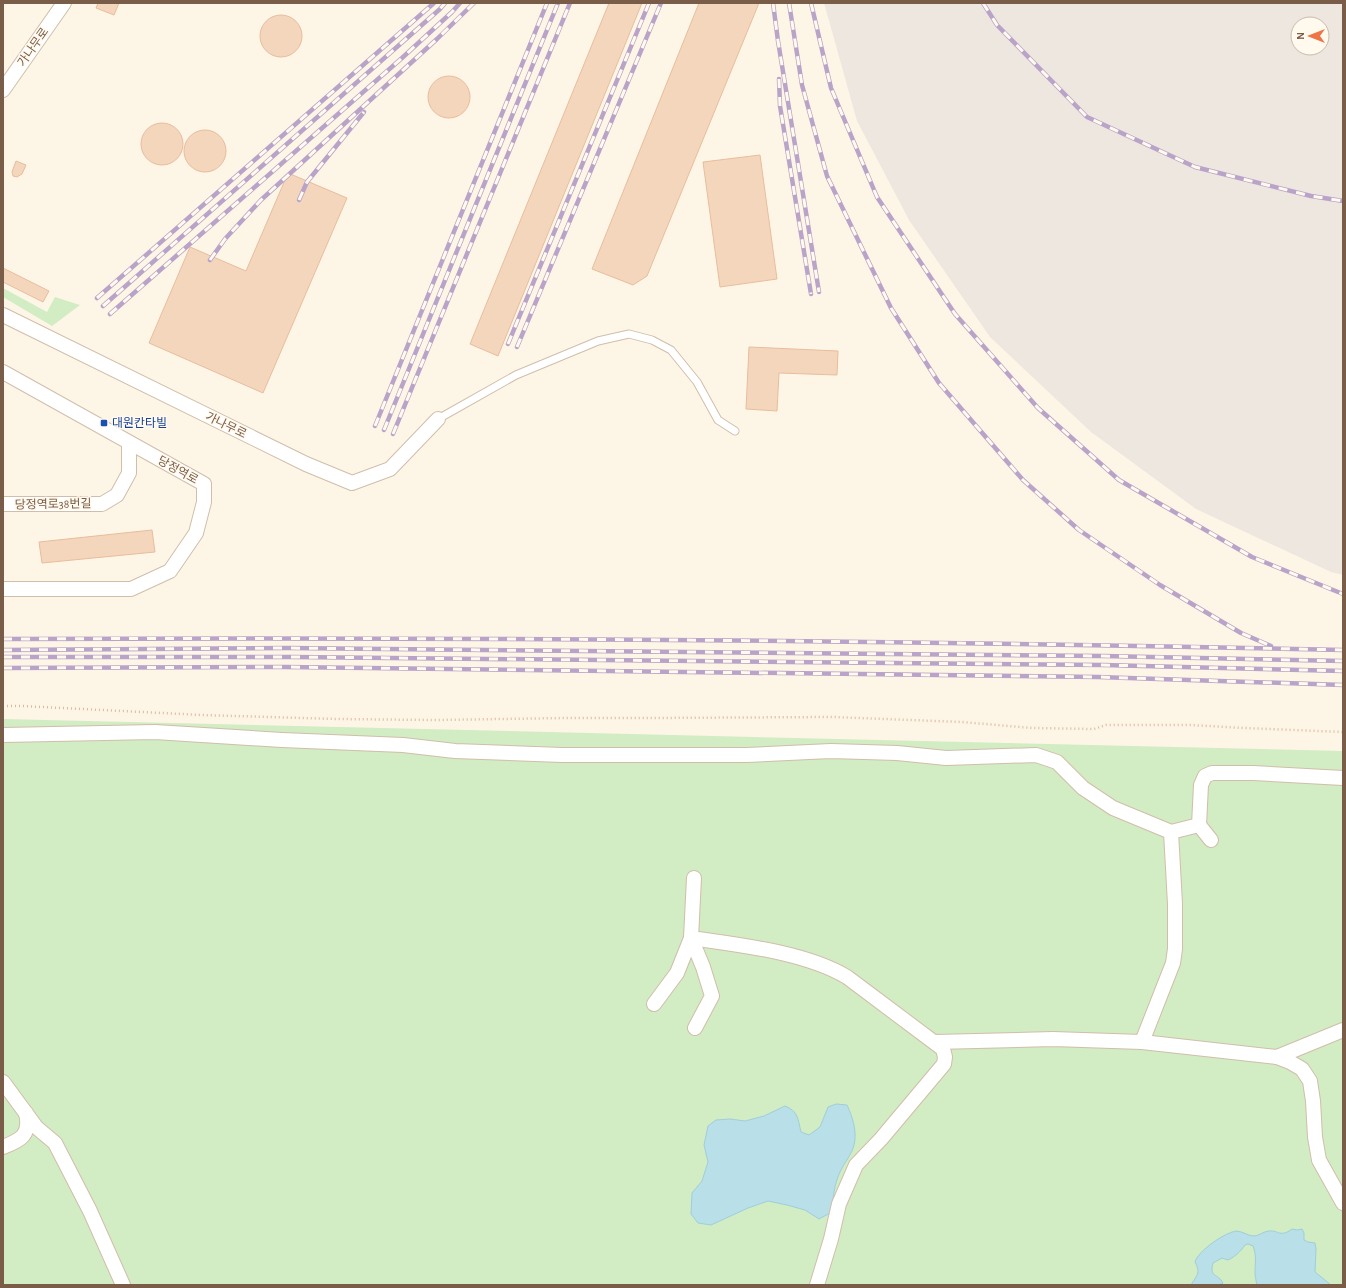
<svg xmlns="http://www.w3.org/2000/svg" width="1346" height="1288" font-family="'Alegreya Sans','Noto Sans KR',sans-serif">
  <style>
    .industrial { fill: #eee7e0; fill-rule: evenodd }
    .green { fill: #d2ecc3 }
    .water { fill: #b9dfe8; stroke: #9fcedb }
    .building { fill: #f4d6bc; stroke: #e8bd9c }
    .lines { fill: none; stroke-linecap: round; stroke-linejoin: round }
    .service-casing { stroke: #d0beab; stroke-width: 9 }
    .minor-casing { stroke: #d0beab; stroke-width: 16 }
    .path { stroke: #dab99f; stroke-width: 2.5; stroke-dasharray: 1 3; stroke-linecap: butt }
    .service { stroke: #fff; stroke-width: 7 }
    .minor { stroke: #fff; stroke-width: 14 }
    .rail-casing { stroke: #b9a3c8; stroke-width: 4.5 }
    .rail { stroke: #fff9ee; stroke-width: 3; stroke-dasharray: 9; stroke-linecap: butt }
    .transit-dot { fill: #1a4fb4; stroke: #fff9ee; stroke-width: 1.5 }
    .labels { text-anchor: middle; stroke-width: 3; stroke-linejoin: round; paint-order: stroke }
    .street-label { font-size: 12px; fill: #795d49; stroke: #fff9ee }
    .transit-label { font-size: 12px; fill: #164399; stroke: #fff9ee; text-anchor: start }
  </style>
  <rect width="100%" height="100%" fill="#fdf6e6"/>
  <path class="industrial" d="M 824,3 L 1343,3 L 1343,575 L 1331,572 L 1196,509 L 1091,432 L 990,337 L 909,220 L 857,121 ZM 1298,24 L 1322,24 L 1322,48 L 1298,48 Z"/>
  <g class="green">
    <polygon points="3,288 47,312 55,297 80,305 52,326 3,297"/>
    <polygon points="3,719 1343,751 1343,1285 3,1285"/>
  </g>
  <g class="water">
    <path d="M 836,1104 L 847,1105 C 854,1120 859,1138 851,1153 C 848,1159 843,1165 840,1172 C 834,1185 833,1198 832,1212 L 819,1219 L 805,1210 L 787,1205 L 768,1201 L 748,1208 L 711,1225 L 698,1223 L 691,1214 L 692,1193 L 702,1181 L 708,1162 L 704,1145 L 708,1126 L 716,1120 L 730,1119 L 745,1121 L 764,1116 L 785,1106 C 798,1111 798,1119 801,1132 L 809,1135 L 820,1127 L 828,1107 Z"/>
    <path d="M 1292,1229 L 1297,1230 L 1302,1229 L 1304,1233 L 1304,1240 L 1308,1242 L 1315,1243 L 1316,1249 L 1315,1272 L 1331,1285 L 1257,1285 C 1256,1281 1255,1276 1255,1272 C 1255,1261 1257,1257 1253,1246 L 1248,1244 L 1245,1245 C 1240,1252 1236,1256 1228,1260 L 1222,1258 L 1213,1263 C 1209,1278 1218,1273 1223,1283 L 1219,1285 L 1191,1285 C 1197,1275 1201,1273 1195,1262 C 1198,1251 1224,1233 1236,1231 C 1242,1231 1248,1236 1254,1236 C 1259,1236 1264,1231 1269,1231 C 1279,1230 1280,1238 1292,1229 Z"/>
  </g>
  <g class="building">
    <polygon points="98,3 119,3 114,15 96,8"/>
    <polygon points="609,3 642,3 498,356 470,344"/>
    <polygon points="699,3 759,3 647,276 633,285 592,269"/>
    <circle cx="281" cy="36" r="21"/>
    <circle cx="449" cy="97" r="21"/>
    <circle cx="162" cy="144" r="21"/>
    <circle cx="205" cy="151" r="21"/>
    <polygon points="760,155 777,279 720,287 703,162"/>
    <polygon points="16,161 26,165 22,174 17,177 13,176 12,172"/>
    <polygon points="288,173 347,198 263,393 149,343 190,247 246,271"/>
    <polygon points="3,268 49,291 43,302 3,282"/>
    <polygon points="749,347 838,351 837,375 779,373 777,411 746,409"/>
    <polygon points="152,530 155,552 42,563 39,542"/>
  </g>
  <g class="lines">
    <defs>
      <polyline id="service" points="438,419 516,375 598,341 629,334 652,340 671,350 697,382 718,420 735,431"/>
      <g id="minor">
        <polyline points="3,90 64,3"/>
        <polyline points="3,315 306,464 352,483 390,469 438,419"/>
        <polyline points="3,372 204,484 204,502 196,533 170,571 131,589 3,589"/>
        <polyline points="3,504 102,504 117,495 129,473 129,443"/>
        <polyline points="3,735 155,732 282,740 403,745 455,751 562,755 747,755 831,751 897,753 946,758 1036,755 1057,762 1083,788 1113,808 1171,832 1199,825 1201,785 1205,776 1212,773 1253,773 1343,778"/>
        <polyline points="1199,825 1211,840"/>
        <polyline points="694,878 691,938 703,967 712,996 695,1028"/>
        <path d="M 654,1004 L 677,973 L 691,938 C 739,945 805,952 847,977 L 943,1049 L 945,1057 L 944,1064 L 881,1139 L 856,1165 L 839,1204 L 831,1239 L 817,1285"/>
        <polyline points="935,1042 1053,1039 1142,1042 1173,963 1175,949 1175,904 1171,832"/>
        <polyline points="1142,1042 1277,1057 1343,1030"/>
        <polyline points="1277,1057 1290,1062 1302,1069 1310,1081 1313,1101 1315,1137 1319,1160 1343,1203"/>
        <polyline points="3,1082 36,1127 55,1143 90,1211 123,1285"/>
        <path d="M 3,1147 C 21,1140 31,1135 26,1113"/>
      </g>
    </defs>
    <use href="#service" class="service-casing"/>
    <use href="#minor" class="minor-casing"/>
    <polyline class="path" points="3,706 22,706 202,715 336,719 436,720 567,718 650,718 833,717 962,722 1032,728 1094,729 1106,725 1191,725 1244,728 1343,732"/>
    <use href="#service" class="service"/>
    <use href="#minor" class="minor"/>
    <defs>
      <g id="rail">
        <polyline points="773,3 778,41 819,292"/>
        <polyline points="789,3 802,85 827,176 891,308 939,383 1023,480 1079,530 1160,585 1241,633 1271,646"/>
        <polyline points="811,3 831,88 877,197 955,314 1038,408 1119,480 1252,557 1343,594"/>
        <polyline points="983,3 997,25 1087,117 1195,167 1311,196 1343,201"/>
        <polyline points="779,79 780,106 811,294"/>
        <polyline points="299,200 307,182 364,112"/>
        <polyline points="210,260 225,239 261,200 437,39 474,3"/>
        <polyline points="97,298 434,3"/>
        <polyline points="103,306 440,9 445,3"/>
        <polyline points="110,314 402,58 452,12 460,3"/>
        <polyline points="508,344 649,3"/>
        <polyline points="517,347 661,3"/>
        <polyline points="375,426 547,3"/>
        <polyline points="384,430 558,3"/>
        <polyline points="393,434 570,3"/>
        <path d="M 3,639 C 450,637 896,640 1343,650"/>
        <polyline points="3,650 287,648 1103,656 1343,661"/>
        <polyline points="3,657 293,657 1103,665 1343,671"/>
        <polyline points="3,668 285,667 1098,677 1343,685"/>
      </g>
    </defs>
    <use href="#rail" class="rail-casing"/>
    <use href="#rail" class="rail"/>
  </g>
  <rect class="transit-dot" x="100" y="419" width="8" height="8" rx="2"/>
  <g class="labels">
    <g class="street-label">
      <text transform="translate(33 47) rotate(-55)" y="4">가나무로</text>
      <text transform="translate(226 425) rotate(26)" y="4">가나무로</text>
      <text transform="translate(178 470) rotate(29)" y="4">당정역로</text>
      <text transform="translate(53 504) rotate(-1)" y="4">당정역로38번길</text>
    </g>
    <g class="transit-label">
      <text x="112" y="427">대원칸타빌</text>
    </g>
  </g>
  <rect width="1346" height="1288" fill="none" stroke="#795d49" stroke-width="8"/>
  <g transform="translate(1310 36) rotate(270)"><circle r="19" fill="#fff9ee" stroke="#c9bbac"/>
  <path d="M0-3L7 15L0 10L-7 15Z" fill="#ed7546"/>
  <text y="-6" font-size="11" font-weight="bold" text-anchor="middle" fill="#795d49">N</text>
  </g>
</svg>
